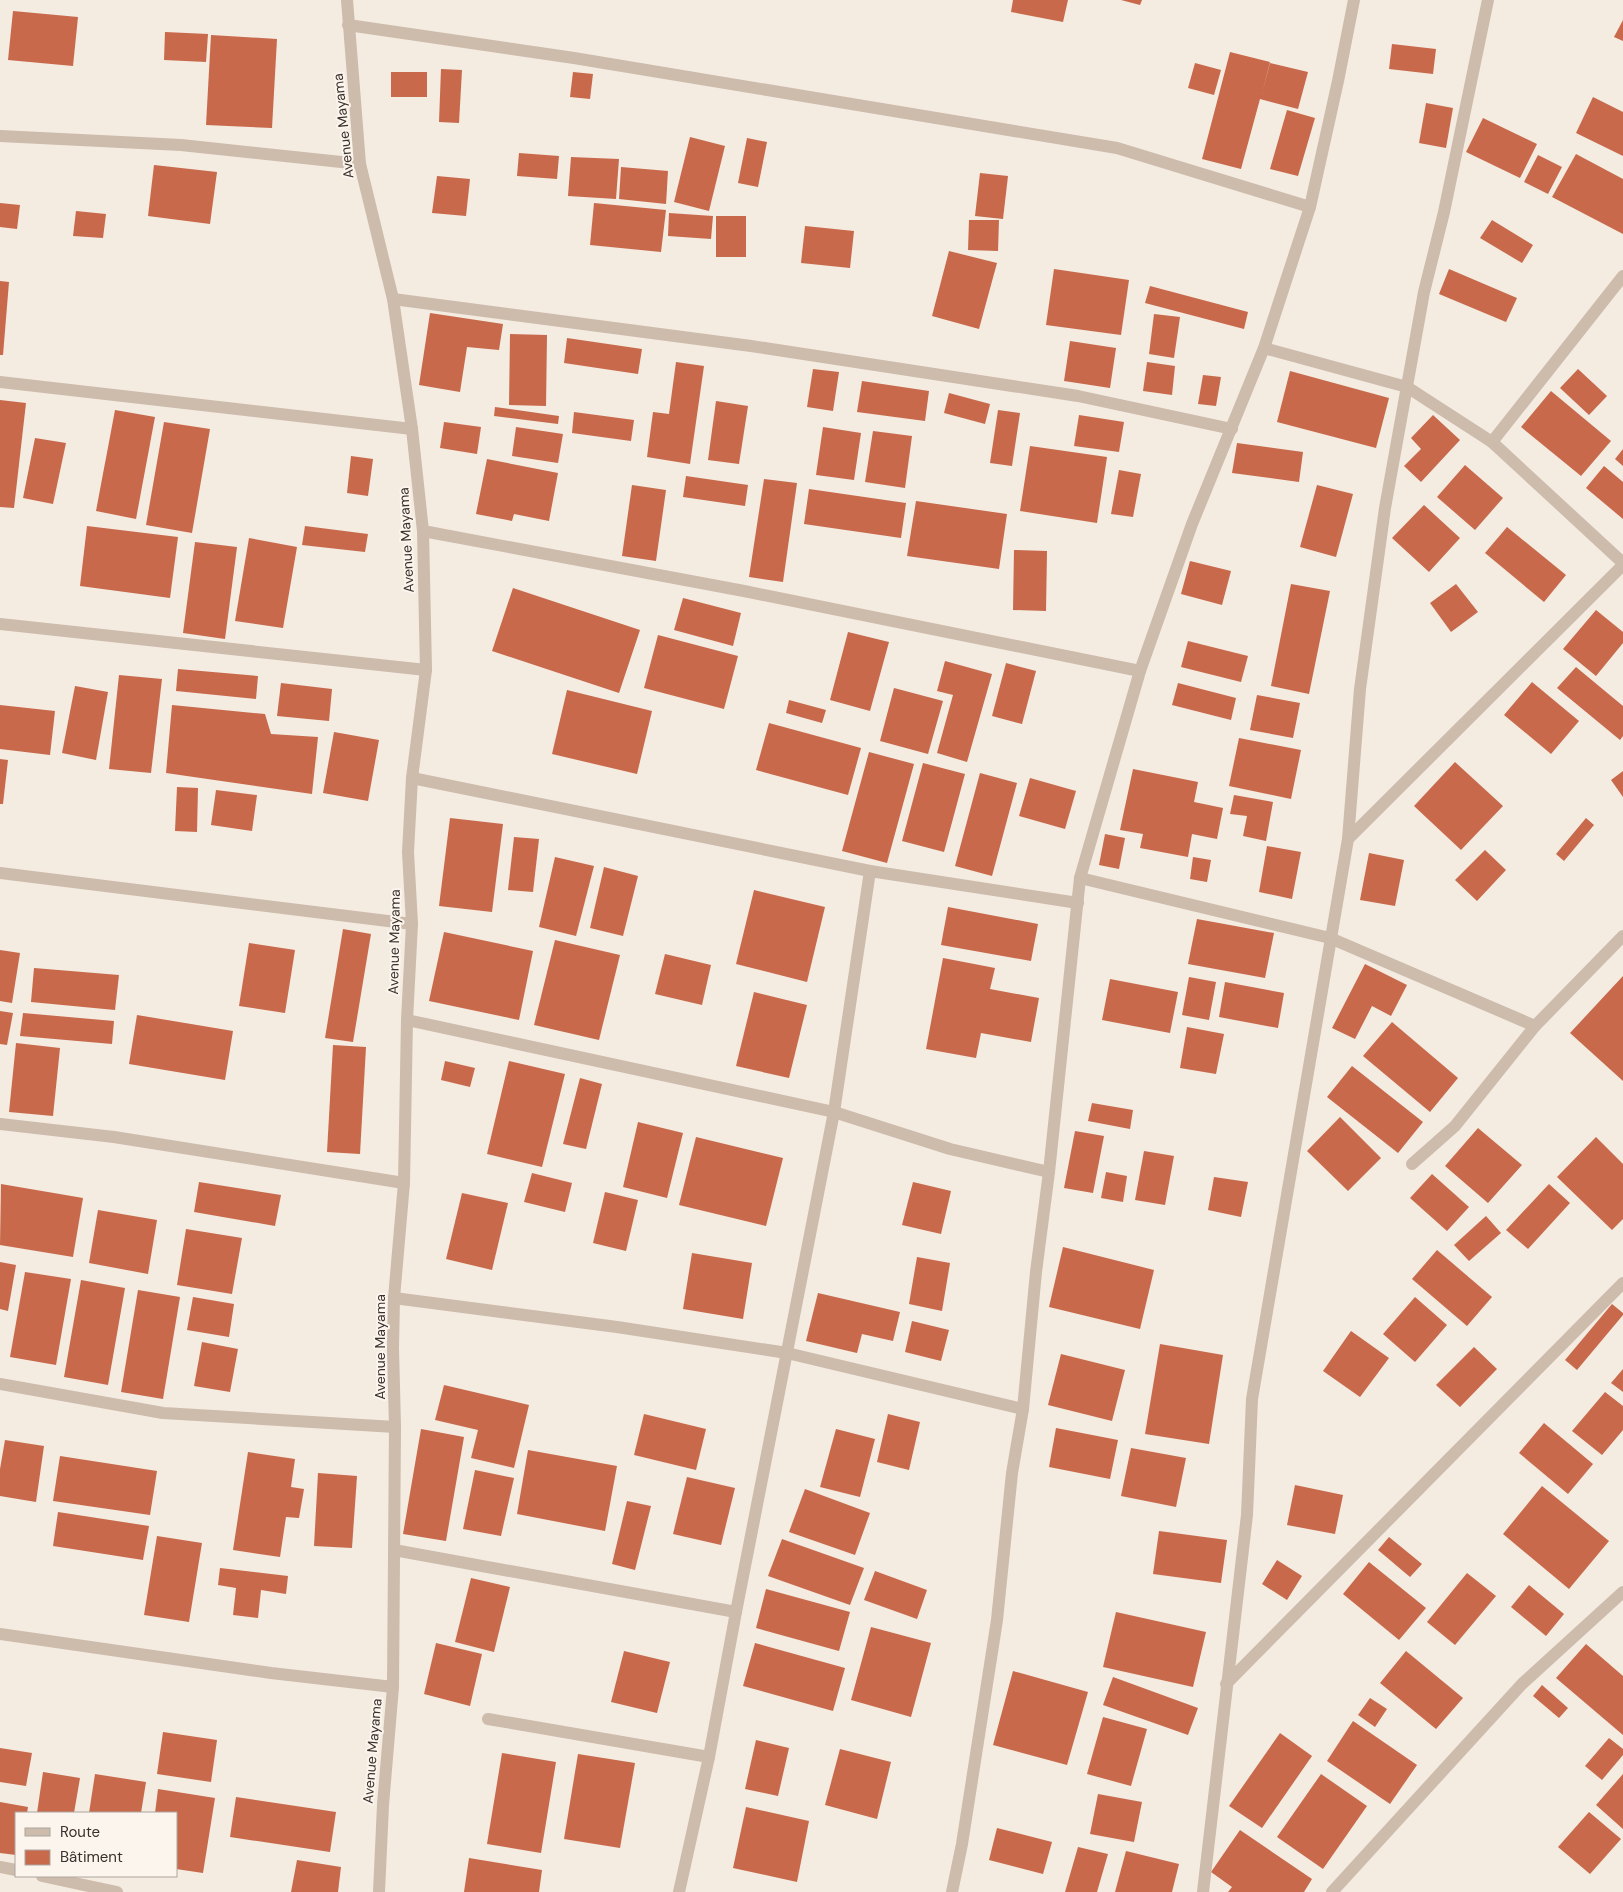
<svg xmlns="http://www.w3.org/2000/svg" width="1623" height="1892" font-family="'DM Sans',sans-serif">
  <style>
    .building { fill: #c8694b }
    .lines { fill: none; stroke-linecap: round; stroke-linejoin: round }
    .lane { stroke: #cdbbac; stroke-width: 12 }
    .street { stroke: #cdbbac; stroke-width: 12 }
    .labels { text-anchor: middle; stroke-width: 4; stroke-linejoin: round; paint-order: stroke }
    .street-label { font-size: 14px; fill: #3b302b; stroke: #fbf5ee }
  </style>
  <rect width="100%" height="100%" fill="#f4ebe1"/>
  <g class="building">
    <polygon points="1013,0 1068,0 1063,22 1011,12"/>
    <polygon points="1121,0 1142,0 1140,5"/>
    <polygon points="13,11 78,17 73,66 8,60"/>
    <polygon points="1623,20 1623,41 1614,37"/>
    <polygon points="165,32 208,34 206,62 164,60"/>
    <polygon points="211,35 277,39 272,128 206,125"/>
    <polygon points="1392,44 1436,49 1433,74 1389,69"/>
    <polygon points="1230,52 1270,62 1262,94 1270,63 1308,72 1298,109 1260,99 1241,169 1202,159"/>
    <polygon points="1195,63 1221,70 1214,95 1188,88"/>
    <polygon points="441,69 462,70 459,123 439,122"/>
    <rect x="391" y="72" width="36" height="25"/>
    <polygon points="573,72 593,74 590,99 570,97"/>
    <polygon points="1593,97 1623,112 1623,156 1576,133"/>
    <polygon points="1426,103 1453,108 1446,148 1419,143"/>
    <polygon points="1287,110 1315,118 1298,176 1270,169"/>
    <polygon points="1483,118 1537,144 1520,178 1466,152"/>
    <polygon points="690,137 725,146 709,211 674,202"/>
    <polygon points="747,138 767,142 758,187 738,183"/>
    <polygon points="519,153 559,156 557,179 517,176"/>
    <polygon points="1576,154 1623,179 1623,234 1552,197"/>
    <polygon points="1538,155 1562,167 1548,194 1524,182"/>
    <polygon points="571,157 619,159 616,199 568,196"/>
    <polygon points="154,165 217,172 210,224 148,216"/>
    <polygon points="621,167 668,171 666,204 619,199"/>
    <polygon points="980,173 1008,176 1003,219 975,216"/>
    <polygon points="437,176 470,179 466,216 432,213"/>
    <polygon points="0,203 20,205 17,229 0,227"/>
    <polygon points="594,203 666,210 661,252 590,245"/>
    <polygon points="76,211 106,214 103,238 73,236"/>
    <polygon points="669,213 713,216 711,239 668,236"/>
    <rect x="716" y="216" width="30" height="41"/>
    <polygon points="969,220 999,220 998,251 968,250"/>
    <polygon points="1492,220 1533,245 1522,263 1480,238"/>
    <polygon points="805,226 854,231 850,268 801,263"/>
    <polygon points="949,251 997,263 979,329 932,316"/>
    <polygon points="1054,269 1129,280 1121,335 1046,325"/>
    <polygon points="1449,269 1517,298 1506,322 1439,294"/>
    <polygon points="0,281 9,282 3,355 0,355"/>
    <polygon points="1150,286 1248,312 1244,329 1145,303"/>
    <polygon points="430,313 503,324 499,350 467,347 460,392 419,385"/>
    <polygon points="1154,314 1180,317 1174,358 1149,354"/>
    <polygon points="510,334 547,335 546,406 509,405"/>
    <polygon points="567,338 642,349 638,374 564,363"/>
    <polygon points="1070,341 1116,348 1110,388 1064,381"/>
    <polygon points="676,362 704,366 690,464 647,457 653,412 669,414"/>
    <polygon points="1147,362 1175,366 1172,395 1143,391"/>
    <polygon points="813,369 839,372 833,411 807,407"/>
    <polygon points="1578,369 1607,396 1589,415 1560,388"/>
    <polygon points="1290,371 1389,398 1376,448 1277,422"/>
    <polygon points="1203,375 1221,377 1216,406 1198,404"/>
    <polygon points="862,381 929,391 925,421 857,412"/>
    <polygon points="1551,391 1611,441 1581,476 1521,427"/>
    <polygon points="949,393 990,404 985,424 944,413"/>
    <polygon points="0,400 26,403 14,508 0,507"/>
    <polygon points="716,401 748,406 739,464 708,460"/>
    <polygon points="495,407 559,416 558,424 494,416"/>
    <polygon points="115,410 155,417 136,519 96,511"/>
    <polygon points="998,410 1020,413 1012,466 990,463"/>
    <polygon points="574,412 634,420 631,441 572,433"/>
    <polygon points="1079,415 1124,422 1119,452 1074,446"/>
    <polygon points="1433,415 1460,440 1421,482 1404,466 1421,449 1411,438"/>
    <polygon points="164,422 210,429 192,533 146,525"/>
    <polygon points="444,422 481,427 477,454 440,448"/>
    <polygon points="516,427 563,434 558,463 512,456"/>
    <polygon points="823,427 861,433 854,480 816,475"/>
    <polygon points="873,431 912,436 905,488 865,482"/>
    <polygon points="35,438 66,443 53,504 23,498"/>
    <polygon points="1237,443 1303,452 1299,482 1232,473"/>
    <polygon points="1030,446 1107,457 1097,523 1020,511"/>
    <polygon points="1623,449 1623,466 1615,459"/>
    <polygon points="351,456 373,459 368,496 347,493"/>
    <polygon points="487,459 558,473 549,521 514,514 512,521 476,514"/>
    <polygon points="1465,465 1503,498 1475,530 1437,497"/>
    <polygon points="1604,466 1623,482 1623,519 1586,488"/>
    <polygon points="1119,470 1141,474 1133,517 1111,514"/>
    <polygon points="686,476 748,485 745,506 683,497"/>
    <polygon points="764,479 797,483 783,582 749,577"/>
    <polygon points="632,485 666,490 656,561 622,556"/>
    <polygon points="1317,485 1353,494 1336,557 1300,547"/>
    <polygon points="809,489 906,503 901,538 804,524"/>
    <polygon points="916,501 1007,514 999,569 907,556"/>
    <polygon points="1424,505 1460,538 1429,572 1392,538"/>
    <polygon points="87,526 178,537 170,598 80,586"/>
    <polygon points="305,526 368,534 365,552 302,545"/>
    <polygon points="1507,527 1566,575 1544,602 1485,553"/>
    <polygon points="249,538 297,547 283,628 235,621"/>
    <polygon points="195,542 237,547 225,639 183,633"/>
    <polygon points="1014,550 1047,551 1046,611 1013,610"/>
    <polygon points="1190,561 1231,571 1222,605 1181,594"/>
    <polygon points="1291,584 1330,591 1309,694 1271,686"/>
    <polygon points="1456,584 1478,612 1451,632 1430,603"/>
    <polygon points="513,588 640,630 619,693 492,651"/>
    <polygon points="683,598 741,613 733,646 674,630"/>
    <polygon points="1596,610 1623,632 1623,643 1596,676 1563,649"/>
    <polygon points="848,632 889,642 870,711 830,700"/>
    <polygon points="658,635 738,656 724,709 644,688"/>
    <polygon points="1188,641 1248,656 1241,682 1181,667"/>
    <polygon points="945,661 992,674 967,762 937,753 953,695 937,691"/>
    <polygon points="1006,663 1036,671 1022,724 992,716"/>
    <polygon points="1576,667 1623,706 1623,736 1620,740 1557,688"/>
    <polygon points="178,669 258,676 256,699 176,691"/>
    <polygon points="119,675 162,679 151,773 109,769"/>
    <polygon points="1532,682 1579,721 1551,754 1504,715"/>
    <polygon points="281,683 332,689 329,721 277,716"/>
    <polygon points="1178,683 1236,698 1231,720 1172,705"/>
    <polygon points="75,686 108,692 96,760 62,753"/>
    <polygon points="894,688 943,701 928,754 880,741"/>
    <polygon points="567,690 652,711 637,774 552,754"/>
    <polygon points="1257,695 1300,703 1293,738 1250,730"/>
    <polygon points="789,700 826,710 822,723 786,713"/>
    <polygon points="0,705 55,711 50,755 0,749"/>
    <polygon points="172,705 265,714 271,734 318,737 312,794 166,773"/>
    <polygon points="769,723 861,748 848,795 756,770"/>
    <polygon points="334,732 379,740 368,801 323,793"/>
    <polygon points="1239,738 1301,750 1291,799 1229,786"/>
    <polygon points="869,752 914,764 887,863 842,851"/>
    <polygon points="0,759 8,760 3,804 0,804"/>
    <polygon points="1455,762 1503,806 1461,850 1414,806"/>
    <polygon points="923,763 965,774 944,852 902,841"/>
    <polygon points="1133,769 1198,782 1194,802 1223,808 1217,839 1192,834 1188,857 1140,848 1143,834 1120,830"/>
    <polygon points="1623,771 1623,797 1611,780"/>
    <polygon points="980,773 1017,783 992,876 955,866"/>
    <polygon points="1030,778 1076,791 1065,829 1019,816"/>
    <polygon points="177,787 198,788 197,832 175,831"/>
    <polygon points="216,790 257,795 252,831 211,825"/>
    <polygon points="1234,795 1273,802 1266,841 1243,836 1247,816 1230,814"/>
    <polygon points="450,818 503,824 492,912 439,906"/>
    <polygon points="1586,818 1594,825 1564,861 1556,854"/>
    <polygon points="1105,834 1125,838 1119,869 1099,865"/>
    <polygon points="514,837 539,839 533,892 508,890"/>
    <polygon points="1267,846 1301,852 1292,899 1259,892"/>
    <polygon points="1485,850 1506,870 1477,901 1455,880"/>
    <polygon points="1369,853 1404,860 1395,906 1360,900"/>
    <polygon points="555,857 594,866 576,936 539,927"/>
    <polygon points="1193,857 1211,860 1207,882 1190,879"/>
    <polygon points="604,867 638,876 623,936 590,928"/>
    <polygon points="754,890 825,907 807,982 736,964"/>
    <polygon points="948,907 1038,924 1031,961 941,945"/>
    <polygon points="1197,919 1274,933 1265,978 1188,964"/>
    <polygon points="343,929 371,934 353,1042 325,1038"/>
    <polygon points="444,932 533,951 519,1020 429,1001"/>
    <polygon points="555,940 620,955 599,1040 534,1025"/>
    <polygon points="249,943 295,950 285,1013 239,1006"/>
    <polygon points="0,950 20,953 12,1003 0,1001"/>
    <polygon points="665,954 711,965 702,1005 655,994"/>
    <polygon points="943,958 995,968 990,989 1039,998 1031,1042 981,1033 976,1058 926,1049"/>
    <polygon points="1365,964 1407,985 1391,1016 1372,1006 1355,1039 1332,1028"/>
    <polygon points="34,968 119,975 115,1010 31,1002"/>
    <polygon points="1623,976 1623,1081 1570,1033"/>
    <polygon points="1189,977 1216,982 1209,1020 1182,1015"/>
    <polygon points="1110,979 1178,992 1170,1033 1102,1020"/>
    <polygon points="1225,982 1284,993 1278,1028 1219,1017"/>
    <polygon points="754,992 807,1005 789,1078 736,1066"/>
    <polygon points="0,1011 13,1013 7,1045 0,1044"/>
    <polygon points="23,1013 114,1021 112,1044 20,1036"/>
    <polygon points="137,1015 233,1031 225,1080 129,1064"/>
    <polygon points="1392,1022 1458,1078 1430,1112 1363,1056"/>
    <polygon points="1187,1027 1224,1034 1216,1074 1180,1068"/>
    <polygon points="16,1043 60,1048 53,1116 9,1112"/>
    <polygon points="333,1045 366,1047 360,1154 327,1152"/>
    <polygon points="445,1061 475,1068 470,1087 441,1080"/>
    <polygon points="509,1061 565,1074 542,1167 487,1154"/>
    <polygon points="1352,1066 1423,1122 1398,1153 1327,1097"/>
    <polygon points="580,1078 602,1084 586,1149 563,1144"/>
    <polygon points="1092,1103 1133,1110 1130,1129 1088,1121"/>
    <polygon points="1340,1117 1381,1158 1348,1191 1307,1151"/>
    <polygon points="638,1122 683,1133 667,1198 623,1187"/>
    <polygon points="1478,1128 1522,1165 1488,1203 1445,1166"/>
    <polygon points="1075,1131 1104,1136 1093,1193 1064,1188"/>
    <polygon points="696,1137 783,1158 766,1226 679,1205"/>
    <polygon points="1596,1137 1623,1164 1623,1219 1612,1230 1557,1177"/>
    <polygon points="1144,1151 1174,1156 1165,1205 1135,1200"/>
    <polygon points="1106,1172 1127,1176 1123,1202 1101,1198"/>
    <polygon points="532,1173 572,1183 565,1212 524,1202"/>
    <polygon points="1432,1174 1469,1207 1447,1231 1410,1198"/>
    <polygon points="1214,1177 1248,1182 1241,1217 1208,1210"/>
    <polygon points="199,1182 281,1195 275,1226 194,1212"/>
    <polygon points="913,1182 951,1191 941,1234 902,1225"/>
    <polygon points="1,1184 83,1198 73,1257 0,1245"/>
    <polygon points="1549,1184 1570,1203 1528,1249 1506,1230"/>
    <polygon points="605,1192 638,1200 626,1251 593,1243"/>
    <polygon points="462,1193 508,1203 492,1270 446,1259"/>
    <polygon points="98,1210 157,1220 148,1274 89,1263"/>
    <polygon points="1486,1216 1501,1233 1469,1261 1454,1245"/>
    <polygon points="186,1229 242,1238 232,1294 177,1285"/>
    <polygon points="1063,1247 1154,1270 1140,1329 1049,1307"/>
    <polygon points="1437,1250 1492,1297 1467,1326 1412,1279"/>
    <polygon points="692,1253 752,1263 743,1319 683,1309"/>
    <polygon points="917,1257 950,1263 942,1311 909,1304"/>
    <polygon points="0,1262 16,1265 8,1311 0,1309"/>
    <polygon points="25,1272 71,1279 56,1365 10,1357"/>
    <polygon points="81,1280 125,1288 108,1385 64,1377"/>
    <polygon points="138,1290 180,1297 163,1399 121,1392"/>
    <polygon points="818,1293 900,1312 893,1341 862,1334 857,1353 806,1341"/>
    <polygon points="193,1297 234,1304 229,1337 187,1330"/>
    <polygon points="1415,1297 1447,1325 1415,1362 1383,1334"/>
    <polygon points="1612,1304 1623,1313 1623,1315 1577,1370 1565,1360"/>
    <polygon points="912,1321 949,1330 941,1361 905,1352"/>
    <polygon points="1351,1331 1389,1358 1360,1397 1323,1371"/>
    <polygon points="202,1342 238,1349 230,1392 194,1386"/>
    <polygon points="1160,1344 1223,1355 1209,1444 1145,1434"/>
    <polygon points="1474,1347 1497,1369 1460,1407 1436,1385"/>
    <polygon points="1061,1354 1125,1370 1112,1421 1048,1405"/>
    <polygon points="1623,1369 1623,1392 1611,1383"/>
    <polygon points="444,1385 529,1405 514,1468 471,1458 478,1430 435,1420"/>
    <polygon points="1605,1392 1623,1406 1623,1430 1602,1455 1572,1431"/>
    <polygon points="644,1414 706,1429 696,1470 634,1455"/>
    <polygon points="888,1414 920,1422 909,1470 877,1462"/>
    <polygon points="1544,1423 1593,1464 1568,1494 1519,1453"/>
    <polygon points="1056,1428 1118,1440 1110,1479 1049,1467"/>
    <polygon points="421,1429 464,1437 446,1541 403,1534"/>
    <polygon points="836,1429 875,1439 860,1497 820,1487"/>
    <polygon points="5,1440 44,1446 36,1502 0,1496 0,1469"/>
    <polygon points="1131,1448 1186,1458 1176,1507 1121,1496"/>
    <polygon points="528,1450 617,1466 605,1531 517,1514"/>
    <polygon points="248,1452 295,1459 291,1487 304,1489 299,1518 286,1517 280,1557 233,1550"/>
    <polygon points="60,1456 157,1471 150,1515 53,1501"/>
    <polygon points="475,1470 514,1478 501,1536 463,1529"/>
    <polygon points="318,1473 357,1476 352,1548 314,1546"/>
    <polygon points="687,1477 735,1488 721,1545 673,1534"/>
    <polygon points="1295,1485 1343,1495 1335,1534 1287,1525"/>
    <polygon points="1542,1486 1609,1541 1569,1589 1503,1534"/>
    <polygon points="805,1489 870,1513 855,1555 789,1532"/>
    <polygon points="627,1501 651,1506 635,1570 612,1564"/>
    <polygon points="58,1512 149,1526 143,1560 53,1546"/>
    <polygon points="1159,1531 1227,1540 1221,1583 1153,1574"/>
    <polygon points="157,1536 202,1543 189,1622 144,1615"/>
    <polygon points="1389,1537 1422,1564 1410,1577 1378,1550"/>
    <polygon points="782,1539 864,1568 850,1605 768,1576"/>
    <polygon points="1277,1560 1302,1576 1287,1600 1262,1584"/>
    <polygon points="1369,1562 1426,1608 1399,1640 1343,1594"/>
    <polygon points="220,1568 288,1576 286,1594 261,1590 258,1618 233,1615 236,1588 218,1585"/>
    <polygon points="875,1571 927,1590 917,1619 864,1600"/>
    <polygon points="1467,1573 1496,1596 1455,1645 1427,1622"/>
    <polygon points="471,1578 510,1587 494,1652 455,1642"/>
    <polygon points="1529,1585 1564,1614 1546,1636 1511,1607"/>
    <polygon points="766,1589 850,1612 839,1651 756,1628"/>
    <polygon points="1116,1612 1206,1632 1193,1687 1103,1667"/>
    <polygon points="871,1627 931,1643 911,1717 851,1700"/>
    <polygon points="436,1643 482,1654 470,1706 424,1694"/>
    <polygon points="755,1643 845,1668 833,1711 743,1686"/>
    <polygon points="1586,1644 1623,1676 1623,1735 1556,1678"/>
    <polygon points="624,1651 670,1662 657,1713 611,1702"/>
    <polygon points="1406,1651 1463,1698 1436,1729 1380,1683"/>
    <polygon points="1013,1671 1088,1692 1067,1765 993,1745"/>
    <polygon points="1113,1677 1198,1708 1188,1735 1103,1705"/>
    <polygon points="1542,1685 1568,1708 1559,1718 1533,1696"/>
    <polygon points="1370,1698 1387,1709 1375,1727 1358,1715"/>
    <polygon points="1103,1717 1147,1729 1131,1786 1087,1774"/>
    <polygon points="1353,1721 1417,1765 1390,1804 1327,1761"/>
    <polygon points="163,1732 217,1740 211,1782 157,1774"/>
    <polygon points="1280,1733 1312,1756 1262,1828 1229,1806"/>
    <polygon points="1609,1738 1623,1749 1623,1755 1602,1780 1585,1766"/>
    <polygon points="756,1740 789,1748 778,1796 745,1789"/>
    <polygon points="0,1748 32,1753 26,1786 0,1782"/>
    <polygon points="840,1749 891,1762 877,1819 825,1805"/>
    <polygon points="502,1753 556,1762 541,1853 487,1844"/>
    <polygon points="578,1754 635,1763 620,1848 564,1839"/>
    <polygon points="43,1772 80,1778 74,1813 37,1813"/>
    <polygon points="95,1774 146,1782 141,1813 89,1813"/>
    <polygon points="1321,1774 1367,1806 1323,1869 1277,1837"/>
    <polygon points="1623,1774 1623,1829 1596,1805"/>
    <polygon points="158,1789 215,1798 203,1873 176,1869 176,1813 155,1813"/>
    <polygon points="1098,1794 1142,1802 1134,1842 1090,1834"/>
    <polygon points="236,1797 336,1812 330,1852 230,1837"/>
    <polygon points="0,1802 28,1807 27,1813 16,1813 16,1855 0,1853"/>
    <polygon points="746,1807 809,1821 797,1882 733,1868"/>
    <polygon points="1589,1812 1621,1839 1590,1874 1558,1847"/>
    <polygon points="997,1828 1052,1842 1043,1874 989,1860"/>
    <polygon points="1240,1830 1312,1879 1304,1892 1228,1892 1232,1887 1211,1872"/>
    <polygon points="1078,1847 1108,1854 1097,1892 1065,1892"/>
    <polygon points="1126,1851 1179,1864 1172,1892 1115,1892"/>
    <polygon points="469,1858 542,1870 539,1892 464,1892"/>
    <polygon points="297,1860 341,1867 338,1892 291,1892"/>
  </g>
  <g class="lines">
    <polyline class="lane" points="488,1719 709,1757"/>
    <g class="street">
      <polyline points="347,0 360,164 393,299 412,429 423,531 426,670 412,778 408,852 412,924 407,1020 404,1183 394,1298 393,1348 395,1427 393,1687 383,1805 379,1892"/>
      <polyline points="348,25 574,58 1117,148 1310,207"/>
      <polyline points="0,136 181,145 360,164"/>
      <polyline points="393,299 751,346 1078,396 1232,429"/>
      <polyline points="1264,348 1407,387 1492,442 1623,563"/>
      <polyline points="0,382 412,429"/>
      <polyline points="1492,442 1623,276"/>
      <polyline points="423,531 744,591 1140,671"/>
      <polyline points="0,624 426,670"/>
      <polyline points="412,778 870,871 1078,903"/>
      <polyline points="1348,839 1623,565"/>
      <polyline points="0,873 412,924"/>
      <polyline points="1080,878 1330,938 1535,1026"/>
      <polyline points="407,1020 834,1112 950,1149 1049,1172"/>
      <polyline points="0,1124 114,1137 404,1183"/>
      <polyline points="1412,1164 1455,1126 1535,1026 1623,936"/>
      <polyline points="394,1298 617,1327 787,1353 1023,1409"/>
      <polyline points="0,1384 163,1413 395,1427"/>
      <polyline points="394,1550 736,1612"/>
      <polyline points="0,1634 271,1673 393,1687"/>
      <polyline points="1226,1684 1623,1283"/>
      <polyline points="0,1867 16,1870"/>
      <polyline points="42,1876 117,1892"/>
      <polyline points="679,1892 709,1757 736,1612 834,1112 870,871"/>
      <polyline points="952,1892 962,1844 997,1620 1012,1473 1023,1409 1036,1272 1049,1172 1080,878 1140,671 1192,524 1264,348 1310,207 1338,81 1354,0"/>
      <polyline points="1203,1892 1247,1515 1252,1399 1348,839 1360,689 1385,508 1424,292 1444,212 1488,0"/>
      <polyline points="1332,1892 1522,1684 1623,1592"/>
    </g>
  </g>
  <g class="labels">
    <g class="street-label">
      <text transform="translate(343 126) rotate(-96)" y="5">Avenue Mayama</text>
      <text transform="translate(406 540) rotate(-93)" y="5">Avenue Mayama</text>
      <text transform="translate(394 942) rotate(-89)" y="5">Avenue Mayama</text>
      <text transform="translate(380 1347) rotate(-90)" y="5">Avenue Mayama</text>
      <text transform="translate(372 1751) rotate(-85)" y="5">Avenue Mayama</text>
    </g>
  </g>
  <rect x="15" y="1812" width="162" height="65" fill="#fbf5ee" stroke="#aea6a0"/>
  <rect x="25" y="1828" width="25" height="8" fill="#cdbbac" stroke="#aea6a0"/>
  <text x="60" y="1837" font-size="15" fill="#3b302b">Route</text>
  <rect x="25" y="1850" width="25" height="15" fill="#c8694b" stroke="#aea6a0"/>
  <text x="60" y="1862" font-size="15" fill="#3b302b">Bâtiment</text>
</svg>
